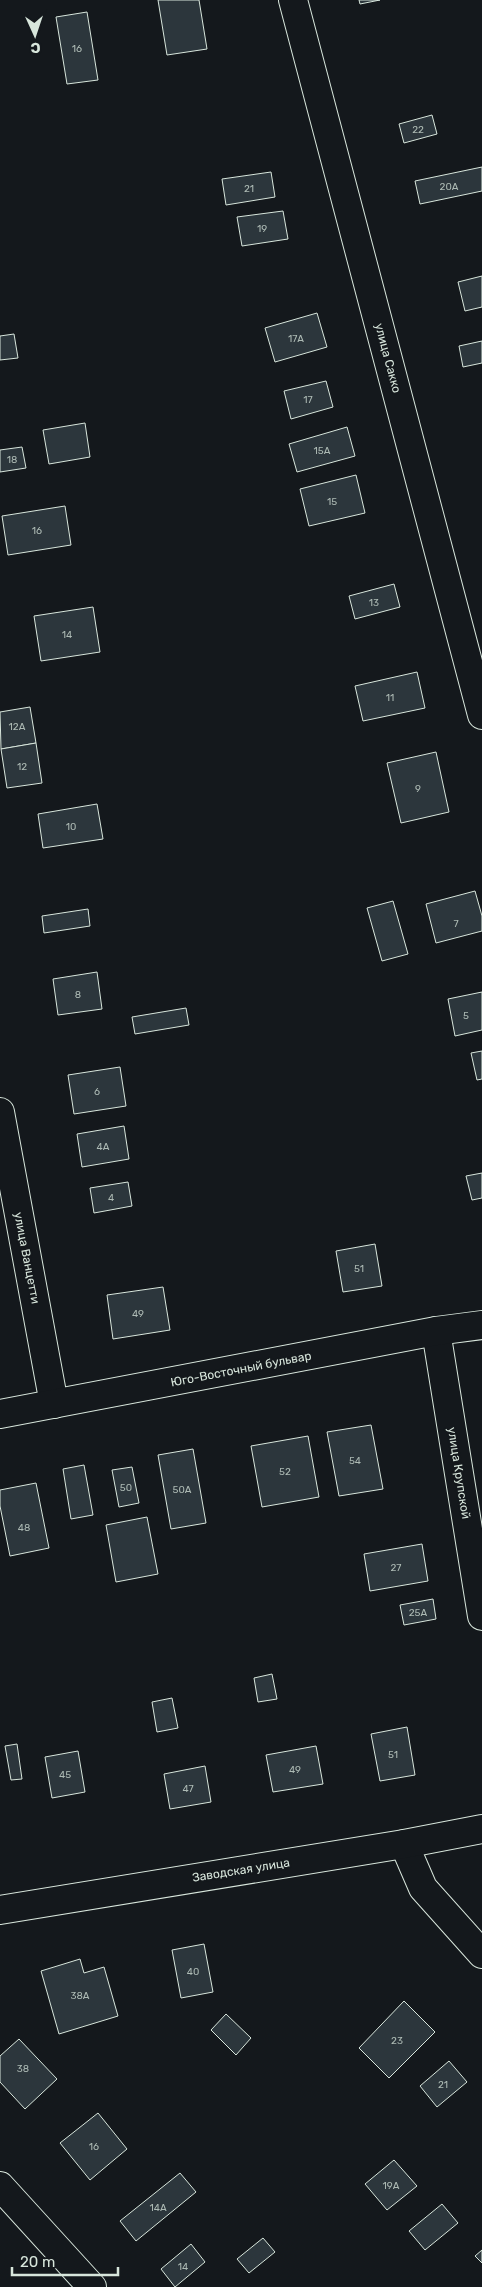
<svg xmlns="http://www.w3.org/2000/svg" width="482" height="2287" font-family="Rubik,sans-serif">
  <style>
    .building { fill: #2c363c; stroke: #d8e6dc }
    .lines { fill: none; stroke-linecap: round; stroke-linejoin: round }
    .minor-casing { stroke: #d8e6dc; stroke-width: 30 }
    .minor { stroke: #14181c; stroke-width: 28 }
    .labels { text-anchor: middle; stroke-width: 4; stroke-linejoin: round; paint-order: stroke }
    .number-label { font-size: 10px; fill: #adbab4 }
    .street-label { font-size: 12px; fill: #d8e6dc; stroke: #14181c }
  </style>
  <rect width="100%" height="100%" fill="#14181c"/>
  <g class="building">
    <polygon points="158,0 199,0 207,49 167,55"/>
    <polygon points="359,0 380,0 360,4"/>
    <polygon points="87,12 98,80 67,84 56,17"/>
    <polygon points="432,115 437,134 404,143 399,124"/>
    <polygon points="482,167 482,191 420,204 415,181"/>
    <polygon points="271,172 275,197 226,205 222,179"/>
    <polygon points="283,211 288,239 242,246 237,217"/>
    <polygon points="482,276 482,307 465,311 458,282"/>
    <polygon points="317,313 327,347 275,362 265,328"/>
    <polygon points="14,334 18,358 0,360 0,336"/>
    <polygon points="482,341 482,363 463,367 459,346"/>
    <polygon points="326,381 333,407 291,419 284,391"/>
    <polygon points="85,423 90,457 49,464 43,430"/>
    <polygon points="347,427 355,456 297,472 289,444"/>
    <polygon points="22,447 26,468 0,472 0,450"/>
    <polygon points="356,475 365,513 309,526 300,489"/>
    <polygon points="65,506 71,545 8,555 2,516"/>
    <polygon points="394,584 400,607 355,619 349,596"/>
    <polygon points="93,607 100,652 41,661 34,616"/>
    <polygon points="417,672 425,708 363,721 355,686"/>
    <polygon points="30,707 36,743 1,749 0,712"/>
    <polygon points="36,743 42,783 7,788 1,749"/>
    <polygon points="436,752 449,812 401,823 387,763"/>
    <polygon points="97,804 103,839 43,848 38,814"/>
    <polygon points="475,891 482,916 482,931 436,943 426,904"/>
    <polygon points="393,901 408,954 382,961 367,908"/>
    <polygon points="88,909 90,926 44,933 42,916"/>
    <polygon points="97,972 102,1009 58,1015 53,979"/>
    <polygon points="482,992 482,1030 455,1036 448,999"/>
    <polygon points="186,1008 189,1025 135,1034 132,1017"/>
    <polygon points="482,1051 482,1079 477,1080 471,1053"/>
    <polygon points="120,1067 126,1106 74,1114 68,1075"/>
    <polygon points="124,1126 129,1159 82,1167 77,1134"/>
    <polygon points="482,1173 482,1198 472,1200 466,1176"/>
    <polygon points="128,1182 132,1206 94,1213 90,1188"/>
    <polygon points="375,1244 382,1286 343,1292 336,1251"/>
    <polygon points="163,1287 170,1330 113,1339 107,1295"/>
    <polygon points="371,1425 383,1489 339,1496 327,1432"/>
    <polygon points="308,1436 319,1497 262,1507 251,1446"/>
    <polygon points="193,1449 206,1523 171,1529 158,1455"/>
    <polygon points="84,1465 93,1515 71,1519 63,1469"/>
    <polygon points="132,1467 139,1503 119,1507 112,1470"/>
    <polygon points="36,1483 49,1548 10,1556 0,1506 0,1490"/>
    <polygon points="147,1517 158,1574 116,1582 106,1525"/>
    <polygon points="422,1544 428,1581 370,1591 364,1554"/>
    <polygon points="433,1599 436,1619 404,1625 400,1605"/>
    <polygon points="272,1674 277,1699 258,1702 254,1678"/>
    <polygon points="172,1698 178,1728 157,1732 152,1702"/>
    <polygon points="407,1727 415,1775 380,1781 371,1734"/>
    <polygon points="17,1744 22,1779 11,1780 5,1746"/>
    <polygon points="316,1746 323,1784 273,1792 266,1755"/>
    <polygon points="78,1751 85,1792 52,1798 45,1757"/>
    <polygon points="205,1766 211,1802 170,1809 164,1774"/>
    <polygon points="204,1944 213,1992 181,1998 172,1950"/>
    <polygon points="80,1959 84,1973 104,1967 118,2016 59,2034 41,1971"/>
    <polygon points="404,2001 435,2032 389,2078 359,2048"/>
    <polygon points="226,2014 251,2038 236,2055 211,2030"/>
    <polygon points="19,2039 57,2079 25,2109 0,2082 0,2056"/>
    <polygon points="449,2061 467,2082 437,2107 420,2086"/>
    <polygon points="98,2113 127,2149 90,2180 60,2143"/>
    <polygon points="394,2160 417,2186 387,2210 365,2184"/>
    <polygon points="180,2173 196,2192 136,2241 120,2221"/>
    <polygon points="442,2204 458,2223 425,2250 409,2231"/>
    <polygon points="263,2238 275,2252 249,2273 237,2259"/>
    <polygon points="191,2244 205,2262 175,2287 161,2269"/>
    <polygon points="482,2250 482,2263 475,2256"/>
  </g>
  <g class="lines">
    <defs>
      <g id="minor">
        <polyline points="293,0 482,715"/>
        <polyline points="0,1112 54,1404"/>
        <polyline points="436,1331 482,1616"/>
        <polyline points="0,1414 436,1331 482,1325"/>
        <polyline points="404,1844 423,1888 482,1954"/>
        <polyline points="0,1910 404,1844 482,1829"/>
        <polyline points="0,2186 92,2287"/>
      </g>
    </defs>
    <use href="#minor" class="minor-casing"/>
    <use href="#minor" class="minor"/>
  </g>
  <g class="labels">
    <g class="number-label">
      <text x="77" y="52">16</text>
      <text x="418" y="133">22</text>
      <text x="449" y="190">20А</text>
      <text x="249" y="192">21</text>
      <text x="262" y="232">19</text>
      <text x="296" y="342">17А</text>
      <text x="308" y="403">17</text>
      <text x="322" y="454">15А</text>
      <text x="12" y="463">18</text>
      <text x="332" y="505">15</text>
      <text x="37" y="534">16</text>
      <text x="374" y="606">13</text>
      <text x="67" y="638">14</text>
      <text x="390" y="701">11</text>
      <text x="17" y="730">12А</text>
      <text x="22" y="770">12</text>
      <text x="418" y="792">9</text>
      <text x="71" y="830">10</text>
      <text x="456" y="927">7</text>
      <text x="78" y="998">8</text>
      <text x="466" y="1019">5</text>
      <text x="97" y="1095">6</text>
      <text x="103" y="1150">4А</text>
      <text x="111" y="1201">4</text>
      <text x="359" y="1272">51</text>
      <text x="138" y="1317">49</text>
      <text x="355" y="1464">54</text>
      <text x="285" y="1475">52</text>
      <text x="126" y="1491">50</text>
      <text x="182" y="1493">50А</text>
      <text x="24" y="1531">48</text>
      <text x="396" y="1571">27</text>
      <text x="418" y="1616">25А</text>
      <text x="393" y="1758">51</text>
      <text x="295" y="1773">49</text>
      <text x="65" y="1778">45</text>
      <text x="188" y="1792">47</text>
      <text x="193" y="1975">40</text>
      <text x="80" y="1999">38А</text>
      <text x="397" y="2044">23</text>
      <text x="23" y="2072">38</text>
      <text x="443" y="2088">21</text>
      <text x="94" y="2150">16</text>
      <text x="391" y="2189">19А</text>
      <text x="158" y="2211">14А</text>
      <text x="183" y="2270">14</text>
    </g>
    <g class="street-label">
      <text transform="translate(388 358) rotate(75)" y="4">улица Сакко</text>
      <text transform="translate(27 1258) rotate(79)" y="4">улица Ванцетти</text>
      <text transform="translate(241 1369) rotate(-11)" y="4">Юго-Восточный бульвар</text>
      <text transform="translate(459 1473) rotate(81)" y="4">улица Крупской</text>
      <text transform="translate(241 1870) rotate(-9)" y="4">Заводская улица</text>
    </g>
  </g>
  <g transform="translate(35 35) rotate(177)" stroke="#14181c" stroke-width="4" paint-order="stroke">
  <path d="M0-4L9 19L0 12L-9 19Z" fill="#d8e6dc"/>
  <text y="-8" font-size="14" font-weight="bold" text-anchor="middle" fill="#d8e6dc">С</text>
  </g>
  <path d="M12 2267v8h106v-8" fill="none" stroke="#d8e6dc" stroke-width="2.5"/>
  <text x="20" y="2267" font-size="15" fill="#d8e6dc" stroke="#14181c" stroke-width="4" paint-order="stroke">20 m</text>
</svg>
